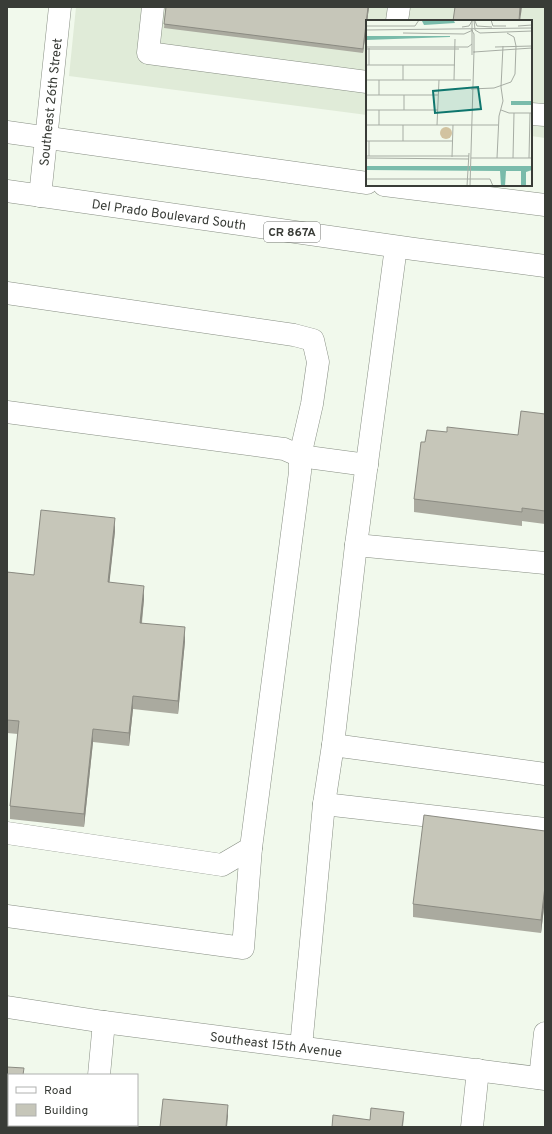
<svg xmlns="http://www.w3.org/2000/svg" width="552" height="1134" font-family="Overpass,sans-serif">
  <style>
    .built { fill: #e0ebd8 }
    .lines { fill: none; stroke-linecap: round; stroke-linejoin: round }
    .minor-casing { stroke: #878e83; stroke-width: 23 }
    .major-casing { stroke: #878e83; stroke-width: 23 }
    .minor { stroke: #fff; stroke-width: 22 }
    .major { stroke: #fff; stroke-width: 22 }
    .wall { fill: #aaaa9f }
    .shaded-wall { fill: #8b8b82 }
    .building { fill: #c6c6b9; stroke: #8b8b82 }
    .labels { text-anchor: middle; stroke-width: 3; stroke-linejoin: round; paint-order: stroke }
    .shield { fill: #fff; stroke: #747673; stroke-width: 1 }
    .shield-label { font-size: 12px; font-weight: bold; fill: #393c37 }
    .street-label { font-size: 13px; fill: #393c37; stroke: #fff }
    .inset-road { fill: none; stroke: #a7ada4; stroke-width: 1 }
    .view { fill: #0f766e; fill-opacity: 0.15; stroke: #0f766e; stroke-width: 2 }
    .inset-edge { fill: none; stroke: #393c37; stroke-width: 2 }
  </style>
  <rect width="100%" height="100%" fill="#f1f9ec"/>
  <polygon class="built" points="76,7 545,7 545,138 531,136 531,21 367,21 367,115 69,76"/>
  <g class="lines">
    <defs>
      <g id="minor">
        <polyline points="153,7 148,53 367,82"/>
        <polyline points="397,21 399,7"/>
        <polyline points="531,114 545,115"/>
        <polyline points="40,196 60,7"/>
        <polyline points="7,293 294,335 313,340 318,362 312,404 300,456 367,465"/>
        <polyline points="7,412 284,449 300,456 300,472 251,848 222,865 7,833"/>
        <polyline points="356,545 545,563"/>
        <polyline points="333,745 356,545 396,247"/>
        <polyline points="324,804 545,829"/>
        <polyline points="7,916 243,948 251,848"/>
        <polyline points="7,1007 104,1022 545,1079"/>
        <polyline points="301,1047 324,804 333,745 545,774"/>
        <polyline points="99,1075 104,1022"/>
        <polyline points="540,1078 545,1033"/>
        <polyline points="94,1127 94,1125"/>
        <polyline points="472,1127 478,1070"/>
      </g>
      <g id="major">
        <polyline points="7,132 367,183"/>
        <polyline points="384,185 545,205"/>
        <polyline points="7,191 414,249 545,266"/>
      </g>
    </defs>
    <use href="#minor" class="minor-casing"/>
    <use href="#major" class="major-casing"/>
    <use href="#minor" class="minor"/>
    <use href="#major" class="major"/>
  </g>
  <g class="wall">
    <polygon points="166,7 369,7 363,53 164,28"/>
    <polygon points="545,414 545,524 522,521 522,526 414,512 414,499 425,442 447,432 518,435"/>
    <polygon points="115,531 109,583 144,599 142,623 185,641 178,714 133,709 129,746 93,742 84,827 10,819 10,806 18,734 7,733 7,572 34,575"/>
    <polygon points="545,831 545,899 541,933 413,917 413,904"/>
  </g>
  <g class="shaded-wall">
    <polygon points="368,7 369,7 363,53 363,49"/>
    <polygon points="520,7 522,7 520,21 519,21"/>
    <polygon points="115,518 115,531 108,596 108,582"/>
    <polygon points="144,586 144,599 140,636 140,623"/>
    <polygon points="185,627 185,641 178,714 178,701"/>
    <polygon points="133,696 133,709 129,746 129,733"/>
    <polygon points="93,729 93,742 84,827 84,814"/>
    <polygon points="545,886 545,899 541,933 541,920"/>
    <polygon points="9,1093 9,1104 7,1123 7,1112"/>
    <polygon points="228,1105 228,1116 227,1127 226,1127"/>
    <polygon points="404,1112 403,1127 402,1127"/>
  </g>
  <g class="building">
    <polygon points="166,7 368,7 363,49 164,24"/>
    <polygon points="455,7 520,7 519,21 453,21"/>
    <polygon points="521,411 545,414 545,511 522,508 522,512 414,499 421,442 425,442 427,430 447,432 447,427 518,435"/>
    <polygon points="41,510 115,518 108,582 144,586 140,623 185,627 178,701 133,696 129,733 93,729 84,814 10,806 19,721 7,720 7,572 34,575"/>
    <polygon points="424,815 545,831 545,886 541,920 413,904"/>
    <polygon points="7,1067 24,1068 23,1075 9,1075 9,1093 7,1112"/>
    <polygon points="163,1099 228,1105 226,1127 160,1127"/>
    <polygon points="371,1108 404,1112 402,1127 332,1127 333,1115 370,1120"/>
  </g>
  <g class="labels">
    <rect class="shield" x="264" y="222" width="56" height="20" rx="3"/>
    <g class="shield-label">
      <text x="292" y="236">CR 867A</text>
    </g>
    <g class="street-label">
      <text transform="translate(50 102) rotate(-84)" y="5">Southeast 26th Street</text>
      <text transform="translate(169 214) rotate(8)" y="5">Del Prado Boulevard South</text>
      <text transform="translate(276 1044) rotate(7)" y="5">Southeast 15th Avenue</text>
    </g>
  </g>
  <g transform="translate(366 20)">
    <rect width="166" height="166" fill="#f1f9ec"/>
    <path d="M74 113a6 6 0 1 1 12 0a6 6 0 1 1-12 0Z" fill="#d2c3a0"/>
    <path d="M 56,1 L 88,1 L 89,3 L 58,5 ZM 0,16 L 84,16 L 84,17 L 0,20 ZM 145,81 L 166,81 L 166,85 L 145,85 ZM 0,146 L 166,146 L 166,150 L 160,152 L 160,166 L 155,166 L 155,151 L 140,151 L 139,166 L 135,166 L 134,151 L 0,150 Z" fill="#79bbaa"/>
    <path class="inset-road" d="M 108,0 L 109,10 L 114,13 L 166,11M 125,0 L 127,6 L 140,6M 109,1 L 111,6 L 126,7M 0,6 L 49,6 L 53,0M 152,6 L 166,5M 96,7 L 103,6 L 106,1M 105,9 L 108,14 L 108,33M 0,10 L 166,8M 37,13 L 98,14 L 107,10M 141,13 L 148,17 L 150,26M 0,27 L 102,27 L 106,24M 129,27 L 166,26M 3,28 L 3,45M 0,29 L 93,29M 108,32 L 166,28M 106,35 L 106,1M 0,45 L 89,45M 0,60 L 105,60M 37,60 L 37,45M 88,60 L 89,19M 105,69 L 128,68 L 145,62 L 149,54 L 150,26M 0,75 L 72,75M 13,75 L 13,60M 38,75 L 38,90M 0,90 L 72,90M 13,90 L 13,105M 135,90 L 143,93 L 166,93M 0,105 L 132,105M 37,105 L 37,121M 71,105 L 73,60M 0,121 L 87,121M 3,121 L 3,136M 0,136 L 103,136M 86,137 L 87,105M 0,138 L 103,139M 105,138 L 166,138M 131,138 L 133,96 L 137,81 L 135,67 L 137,26M 147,138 L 148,93M 163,138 L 164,93M 0,159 L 124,159 L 127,166M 101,166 L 103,133M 104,166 L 108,31"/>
    <path class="view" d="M 112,67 L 115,89 L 69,93 L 67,71 Z"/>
    <rect width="166" height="166" class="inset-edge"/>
  </g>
  <rect width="552" height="1134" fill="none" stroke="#393c37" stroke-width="16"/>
  <rect x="8" y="1074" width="130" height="52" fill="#ffffff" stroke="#b0b1af"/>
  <rect x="16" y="1087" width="20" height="6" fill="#ffffff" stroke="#b0b1af"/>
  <text x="44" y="1094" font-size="12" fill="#393c37">Road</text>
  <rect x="16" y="1104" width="20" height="12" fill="#c6c6b9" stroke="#b0b1af"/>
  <text x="44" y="1114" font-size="12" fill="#393c37">Building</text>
</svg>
